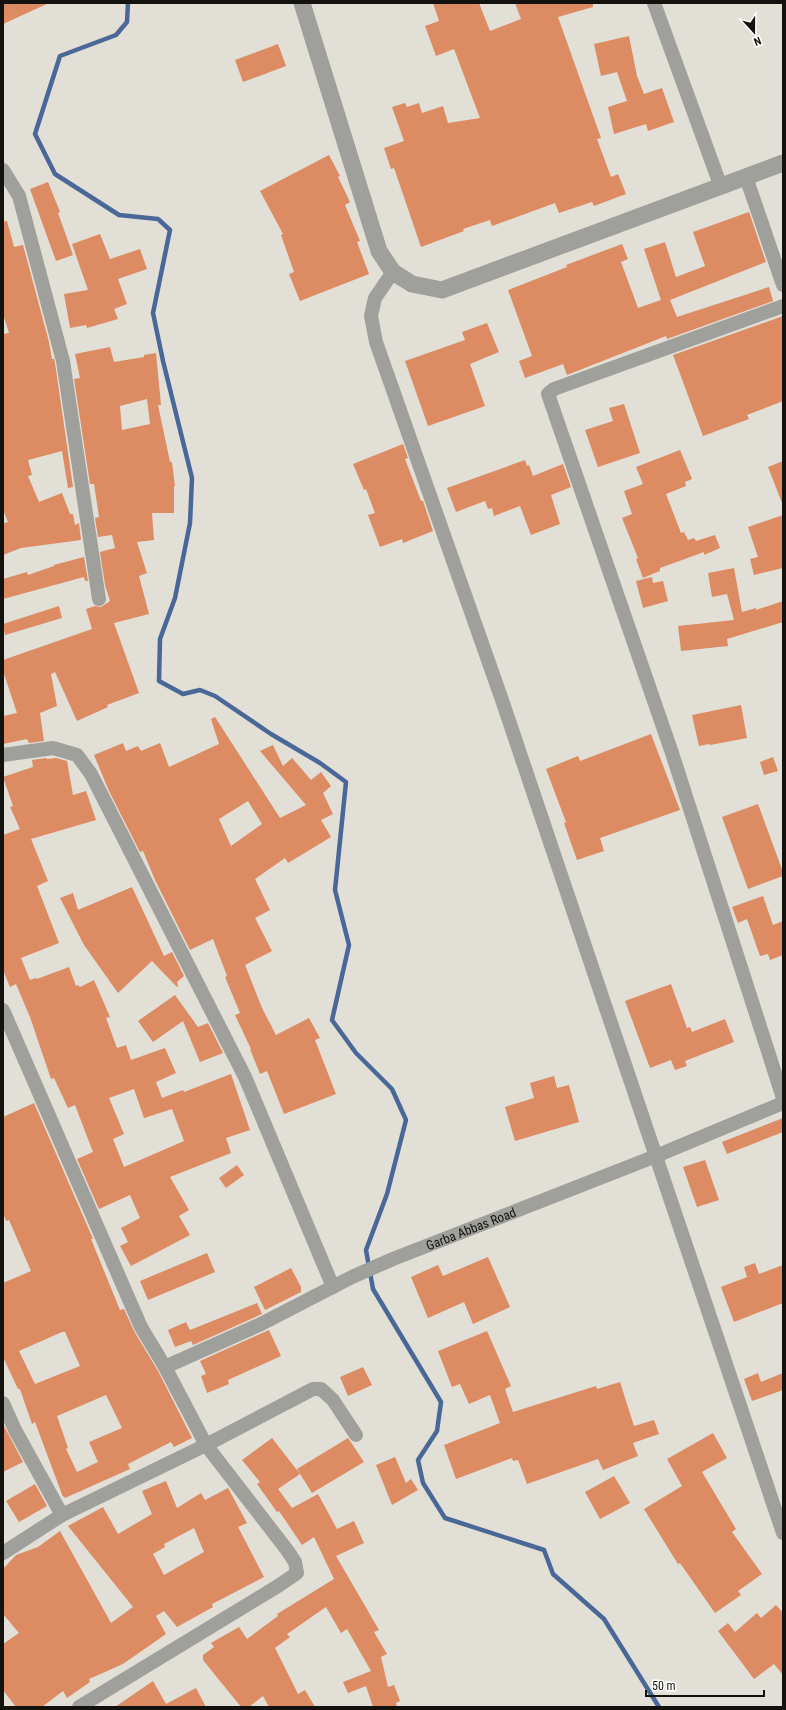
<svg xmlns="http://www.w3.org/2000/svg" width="786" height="1710" font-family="'Roboto Condensed',sans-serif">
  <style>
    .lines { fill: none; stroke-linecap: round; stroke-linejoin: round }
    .stream { stroke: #496897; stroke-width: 4.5 }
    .building { fill: #dc8b62; fill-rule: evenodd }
    .minor { stroke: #9f9f9b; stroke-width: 14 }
    .tertiary { stroke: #9f9f9b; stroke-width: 17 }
    .labels { text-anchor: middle; stroke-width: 3; stroke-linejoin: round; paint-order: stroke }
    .street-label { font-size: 13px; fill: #13120f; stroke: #fff }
  </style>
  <rect width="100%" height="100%" fill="#e2dfd6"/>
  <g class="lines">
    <polyline class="stream" points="128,3 127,22 116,35 60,56 35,134 55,174 119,215 158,219 170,230 153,313 163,361 192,478 190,523 175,598 160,639 159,681 183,694 200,690 215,696 271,734 320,763 346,782 335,890 349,945 332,1020 356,1053 392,1089 406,1120 387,1194 366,1250 373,1289 441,1402 437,1431 418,1460 423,1483 445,1518 544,1550 553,1574 604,1619 659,1707"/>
  </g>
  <g class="building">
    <polygon points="3,3 49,3 3,24"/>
    <polygon points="433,3 479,3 490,31 521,19 515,3 593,3 593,7 558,17 601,138 597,139 611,177 618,174 626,194 594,206 592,202 559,213 555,203 492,226 490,220 463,229 464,231 421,247 394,168 391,169 384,148 404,141 392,107 405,103 407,107 419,103 422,113 443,106 448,123 480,118 454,49 436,56 425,26 439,21"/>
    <polygon points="629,36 637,76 644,94 662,88 674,122 648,131 646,124 614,134 608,107 627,101 617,72 601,76 594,44"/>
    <polygon points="278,44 286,66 243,82 235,60"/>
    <polygon points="329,155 340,176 338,177 350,202 345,205 360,241 357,242 369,274 300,301 289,274 294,272 281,235 283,234 260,191"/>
    <polygon points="48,182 60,212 58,213 73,255 56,261 30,189"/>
    <polygon points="749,212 766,262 670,300 677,317 769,287 773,301 667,339 666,336 567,375 563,364 525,378 519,361 532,356 508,290 567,267 566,265 622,244 628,259 621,262 638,308 661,300 644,249 665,242 676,277 705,266 693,232"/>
    <polygon points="7,221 14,247 23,245 49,342 52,359 54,359 55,363 73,487 68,488 62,451 28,460 32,475 28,476 39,502 62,493 70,514 73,514 75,525 79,523 81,540 21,548 3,555 3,523 8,522 3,510 3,334 9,333 3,314 3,222"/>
    <polygon points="100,234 110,259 140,249 147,269 118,279 127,304 114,309 118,319 87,328 86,325 70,328 64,294 88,290 72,244"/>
    <polygon points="783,316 783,401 747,415 749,419 703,436 673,355"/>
    <polygon points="487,323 499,352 470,364 485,406 428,426 405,361 465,340 462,332"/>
    <path d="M 110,347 L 114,362 L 144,357 L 144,355 L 156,353 L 161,405 L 158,405 L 170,462 L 172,462 L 175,486 L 174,486 L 174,513 L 152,513 L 154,540 L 137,542 L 147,573 L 139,576 L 149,614 L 114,623 L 139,693 L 107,705 L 108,707 L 77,721 L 55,672 L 51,674 L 57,706 L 40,713 L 44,741 L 29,743 L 27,739 L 3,744 L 3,716 L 17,713 L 3,671 L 3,660 L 92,629 L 86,609 L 95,606 L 101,607 L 110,601 L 105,585 L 100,552 L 115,548 L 112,535 L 98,537 L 95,518 L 99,517 L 94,484 L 90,484 L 74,379 L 80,378 L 75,354 ZM 147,399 L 150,424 L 122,430 L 120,406 Z"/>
    <polygon points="624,404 640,453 598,467 585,430 613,421 609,408"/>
    <polygon points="403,444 408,458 405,459 421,501 423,501 433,531 403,543 402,539 380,547 368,515 375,513 366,489 364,490 353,464"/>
    <polygon points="680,450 692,479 685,482 686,486 666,494 681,533 684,532 688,540 694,538 696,541 715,535 720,548 704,555 704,552 660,568 660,571 643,578 636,559 638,558 622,518 632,514 624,491 643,484 636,467"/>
    <polygon points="525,460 527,466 529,465 533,476 563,464 571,487 551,495 560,524 531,535 520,506 494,516 492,508 488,509 485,501 456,512 447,488"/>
    <polygon points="783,461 783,503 782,503 768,467"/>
    <polygon points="783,515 783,568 754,575 750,559 758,557 748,527"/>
    <polygon points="84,557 88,581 85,581 84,577 3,599 3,579 27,572 28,575 54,566 54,565"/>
    <polygon points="734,568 742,612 756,608 756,610 783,601 783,622 727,639 728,646 681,651 678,626 734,620 727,594 712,597 708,573"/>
    <polygon points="652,577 653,583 663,581 668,601 643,608 636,581"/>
    <polygon points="59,606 62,618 5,635 3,624"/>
    <polygon points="741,705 747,738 710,745 709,744 699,746 692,715"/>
    <path d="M 215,717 L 280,818 L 306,805 L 260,751 L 273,745 L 283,766 L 292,758 L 311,780 L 321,772 L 331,786 L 323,793 L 333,814 L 321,820 L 331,837 L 288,863 L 285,858 L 255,879 L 270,910 L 255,918 L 272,951 L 245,965 L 262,1008 L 276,1035 L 309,1018 L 320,1038 L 315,1040 L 336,1094 L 284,1114 L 267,1071 L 260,1074 L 250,1049 L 251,1049 L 235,1015 L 240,1013 L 225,977 L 227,976 L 213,939 L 190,950 L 155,880 L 143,851 L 140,852 L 109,791 L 94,755 L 123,743 L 126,751 L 138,746 L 141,751 L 160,743 L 169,767 L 219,744 L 211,719 ZM 248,801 L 262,824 L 231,846 L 219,819 Z"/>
    <polygon points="651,734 680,810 600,838 604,851 577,860 564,823 566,822 546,769 578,756 580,761"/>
    <polygon points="773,757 778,771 764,775 760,762"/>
    <path d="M 46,758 L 47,759 L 56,758 L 67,761 L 73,795 L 86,791 L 96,820 L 31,839 L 48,881 L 37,886 L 59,943 L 21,958 L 30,980 L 36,978 L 37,979 L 69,967 L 76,986 L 78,985 L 80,987 L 94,980 L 110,1017 L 106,1018 L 117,1048 L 126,1045 L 131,1060 L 165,1048 L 176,1073 L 156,1082 L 162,1098 L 183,1090 L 184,1092 L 231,1074 L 250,1130 L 226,1138 L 231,1153 L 170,1177 L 189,1210 L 179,1216 L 190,1235 L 131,1266 L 120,1246 L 128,1242 L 121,1228 L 140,1218 L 130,1195 L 99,1209 L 77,1159 L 93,1152 L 75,1105 L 68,1108 L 54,1078 L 51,1079 L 30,1017 L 16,984 L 10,987 L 3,970 L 3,835 L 20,829 L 10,807 L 13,806 L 3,777 L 33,767 L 32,760 ZM 134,1089 L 144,1118 L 172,1109 L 184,1141 L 124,1167 L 113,1139 L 124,1134 L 109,1098 Z"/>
    <polygon points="758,804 783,872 783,876 748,889 722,817"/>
    <polygon points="132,887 164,956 172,952 184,976 177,982 178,986 177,987 152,961 118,993 84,945 60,898 73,893 78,910"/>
    <polygon points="763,896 773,925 783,921 783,955 770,960 768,954 760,956 747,919 738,923 732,907"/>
    <polygon points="671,984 687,1028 690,1027 692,1032 725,1019 734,1042 685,1061 687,1066 675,1070 671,1060 650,1068 625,1001"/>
    <polygon points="175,995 198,1027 208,1023 223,1053 200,1062 183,1021 153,1042 138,1021"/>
    <polygon points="554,1076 557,1088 569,1085 579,1122 515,1141 505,1107 534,1098 530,1083"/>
    <path d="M 34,1103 L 93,1239 L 91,1239 L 120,1310 L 124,1309 L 134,1331 L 158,1371 L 192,1438 L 174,1447 L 171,1442 L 128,1464 L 130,1469 L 65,1498 L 64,1496 L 63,1497 L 35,1422 L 32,1424 L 20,1389 L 18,1389 L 3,1357 L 3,1283 L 31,1271 L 9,1220 L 6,1221 L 3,1213 L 3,1117 ZM 62,1332 L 65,1332 L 80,1366 L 35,1384 L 19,1351 ZM 106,1395 L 122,1428 L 89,1442 L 98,1462 L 77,1472 L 66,1449 L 68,1448 L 57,1416 Z"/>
    <polygon points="783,1118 783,1132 727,1154 722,1142"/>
    <polygon points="705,1160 719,1200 697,1207 683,1167"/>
    <polygon points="237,1165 244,1175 226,1188 219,1178"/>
    <polygon points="207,1253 215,1272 148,1300 140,1281"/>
    <polygon points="488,1257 510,1307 473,1324 464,1302 428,1318 411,1277 438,1265 443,1276"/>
    <polygon points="755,1263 759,1274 783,1265 783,1303 734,1322 721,1287 747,1277 744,1267"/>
    <polygon points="291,1268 301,1287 301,1292 265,1310 254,1287"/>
    <polygon points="257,1303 262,1314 193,1345 191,1341 175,1347 168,1330 186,1322 190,1330"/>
    <polygon points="269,1330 281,1356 228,1380 229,1384 207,1393 201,1376 206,1374 200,1361"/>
    <polygon points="487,1331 511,1386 505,1389 513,1412 596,1386 597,1389 620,1382 634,1426 654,1420 659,1434 633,1443 638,1456 603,1470 598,1459 527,1484 518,1460 513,1461 512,1458 456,1479 444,1445 500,1423 490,1395 469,1404 460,1384 452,1387 438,1351"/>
    <polygon points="363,1367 372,1385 348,1396 340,1377"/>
    <polygon points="758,1373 761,1382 783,1373 783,1390 752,1401 744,1379"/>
    <polygon points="3,1424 23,1462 3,1472"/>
    <polygon points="713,1433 727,1458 702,1472 736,1529 732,1532 762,1574 738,1591 741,1595 715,1613 680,1563 678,1564 644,1509 682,1486 667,1459"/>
    <polygon points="272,1438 300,1474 278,1489 292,1508 318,1494 337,1529 354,1521 364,1543 336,1556 379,1630 374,1632 387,1654 381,1657 388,1687 394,1685 400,1701 396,1703 397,1707 373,1707 366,1686 348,1693 343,1682 371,1671 347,1629 341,1633 326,1607 287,1634 290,1637 275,1648 298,1694 305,1690 315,1707 269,1707 263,1696 249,1707 241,1707 203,1660 203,1655 214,1647 211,1643 239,1627 247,1639 278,1616 277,1614 334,1579 314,1537 302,1545 279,1511 277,1512 257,1484 260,1482 242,1460"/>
    <polygon points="348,1438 364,1462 312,1493 297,1469"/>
    <polygon points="395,1457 406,1483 411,1479 418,1490 392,1505 376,1465"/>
    <polygon points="614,1476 630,1503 600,1519 585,1492"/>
    <path d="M 166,1481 L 177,1508 L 201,1493 L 205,1500 L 228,1488 L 247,1523 L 238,1527 L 264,1577 L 212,1604 L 213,1607 L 177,1627 L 164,1611 L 156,1616 L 166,1634 L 123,1664 L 89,1679 L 90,1682 L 67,1698 L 63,1691 L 42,1707 L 16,1707 L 3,1690 L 3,1644 L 19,1633 L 3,1614 L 3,1569 L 16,1555 L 38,1547 L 60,1531 L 111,1623 L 133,1607 L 68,1526 L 103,1507 L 118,1534 L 152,1514 L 142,1491 ZM 194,1528 L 204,1552 L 164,1575 L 153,1554 L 165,1547 L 164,1544 Z"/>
    <polygon points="35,1484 47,1506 19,1522 6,1501"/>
    <polygon points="776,1605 783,1613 783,1675 774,1664 754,1679 718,1631 728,1623 735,1632 757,1613 761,1618"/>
    <polygon points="153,1681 166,1704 196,1688 206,1707 115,1707"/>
  </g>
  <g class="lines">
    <g class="minor">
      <polyline points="654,3 721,187"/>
      <polyline points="3,170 19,196 63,361 99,599"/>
      <polyline points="746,177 783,285"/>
      <polyline points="393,272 375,298 371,316 376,342 502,700 783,1533"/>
      <polyline points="783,306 554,389 548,394 672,753 783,1098"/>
      <polyline points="3,755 53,748 77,755 91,774 245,1077 333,1287"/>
      <polyline points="3,1010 141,1327 165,1367 206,1445 287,1550 295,1562 297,1573 278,1586 79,1707"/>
      <path id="s1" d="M 165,1367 L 261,1324 L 352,1277 L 393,1259 L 656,1156 L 783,1103"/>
      <polyline points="3,1403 15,1430 62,1515"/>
      <polyline points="3,1553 62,1515 206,1445 313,1389 321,1389 333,1400 356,1435"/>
    </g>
    <polyline class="tertiary" points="302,3 379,251 393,272 412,284 442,290 783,163"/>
  </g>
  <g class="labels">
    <g class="street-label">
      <text dy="5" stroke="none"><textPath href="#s1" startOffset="336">Garba Abbas Road</textPath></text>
    </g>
  </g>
  <rect width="786" height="1710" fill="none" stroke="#13120f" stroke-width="8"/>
  <g transform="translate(754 32) rotate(159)" stroke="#ffffff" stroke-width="3" paint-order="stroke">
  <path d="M0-3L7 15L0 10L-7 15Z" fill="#13120f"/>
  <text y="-6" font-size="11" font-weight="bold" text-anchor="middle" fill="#13120f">N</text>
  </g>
  <path d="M646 1690v6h118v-6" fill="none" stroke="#13120f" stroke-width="2"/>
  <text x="652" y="1690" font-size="12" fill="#13120f" stroke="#ffffff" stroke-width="3" paint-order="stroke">50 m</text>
</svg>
